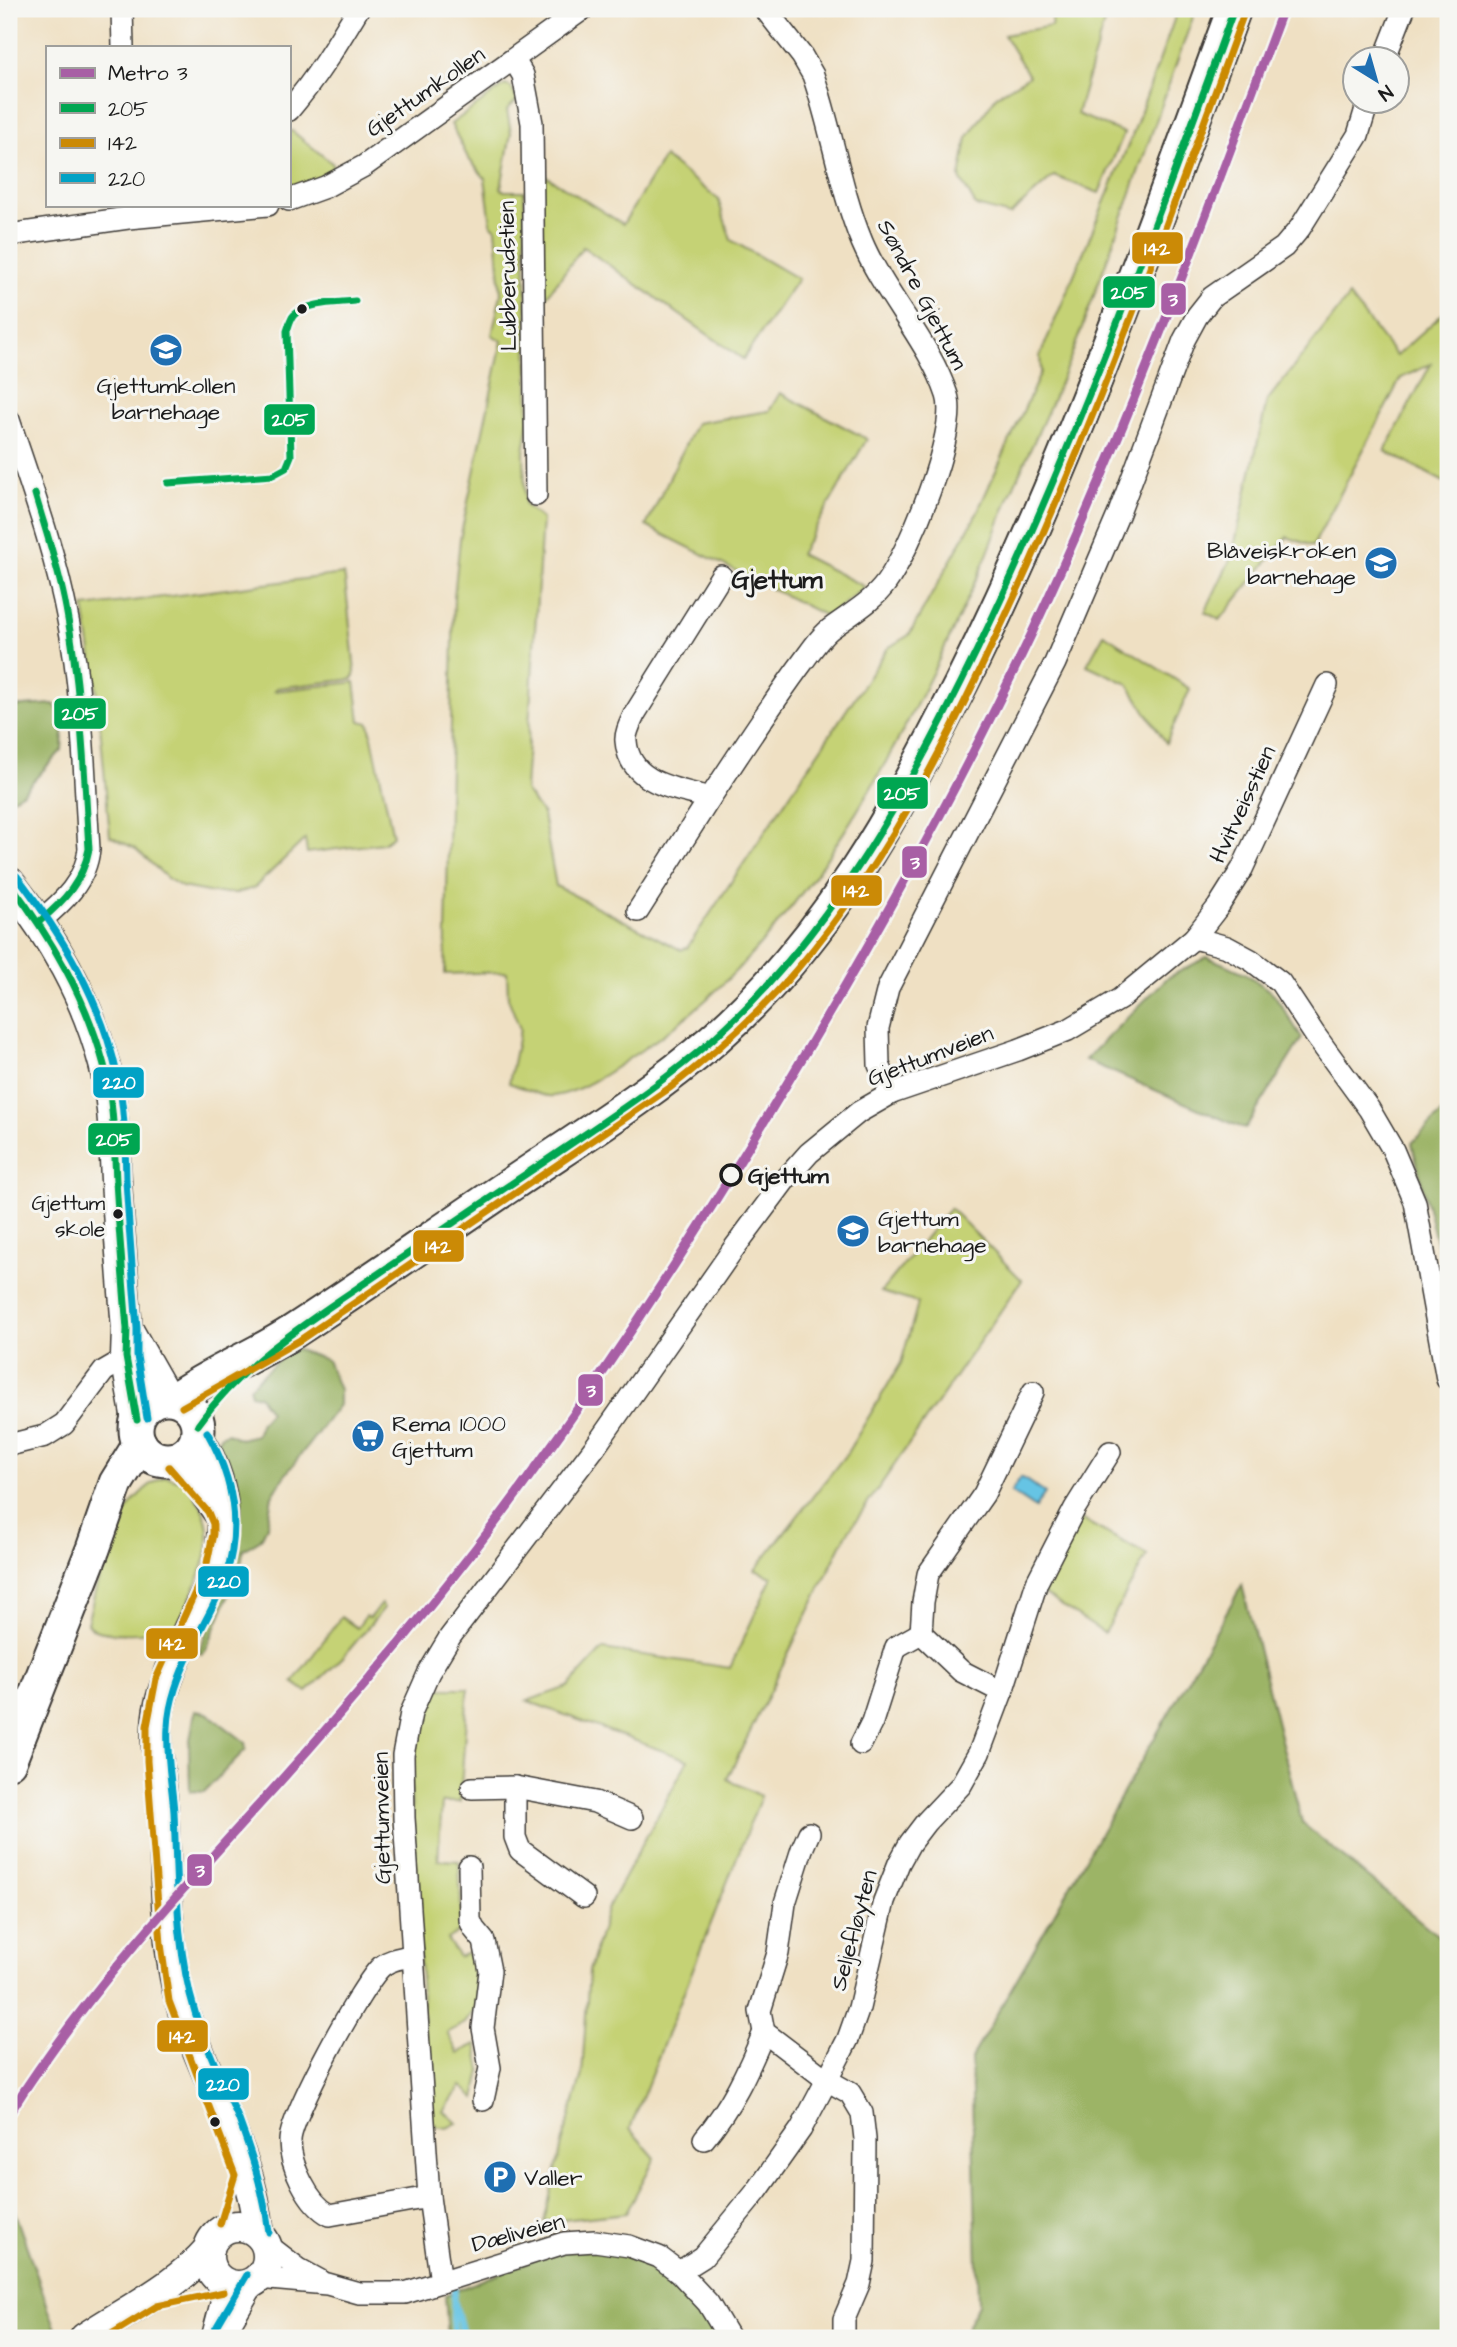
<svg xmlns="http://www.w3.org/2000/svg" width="1457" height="2347" font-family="'Architects Daughter',sans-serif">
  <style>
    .green { fill: #c5d274; stroke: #707748; stroke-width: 2 }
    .forest { fill: #9cb466; stroke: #5c6841; stroke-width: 2 }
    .water { fill: #66c4e4; stroke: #417080; stroke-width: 2 }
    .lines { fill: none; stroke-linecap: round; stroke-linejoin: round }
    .stream { stroke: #66c4e4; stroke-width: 6 }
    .street-casing { stroke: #3c3935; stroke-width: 24 }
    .secondary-casing { stroke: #3c3935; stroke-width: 33 }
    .primary-casing { stroke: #3c3935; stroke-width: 37 }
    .street { stroke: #fff; stroke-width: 21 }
    .secondary { stroke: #fff; stroke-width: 30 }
    .primary { stroke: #fff; stroke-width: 33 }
    .bus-1-casing { stroke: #f6f6f2; stroke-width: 12 }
    .bus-2-casing { stroke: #f6f6f2; stroke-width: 12 }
    .bus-3-casing { stroke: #f6f6f2; stroke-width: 12 }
    .bus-1 { stroke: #00a651; stroke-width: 7 }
    .bus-2 { stroke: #cb8a06; stroke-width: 7 }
    .bus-3 { stroke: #01a2c5; stroke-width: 7 }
    .metro-1-casing { stroke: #f6f6f2; stroke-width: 14 }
    .metro-1 { stroke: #a85fa5; stroke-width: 9 }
    .bus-dot { fill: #1c1c1c; stroke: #f6f6f2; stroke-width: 2.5 }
    .stop-dot { fill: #f6f6f2; stroke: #1c1c1c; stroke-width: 3.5 }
    .labels { text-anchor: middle; stroke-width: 6; stroke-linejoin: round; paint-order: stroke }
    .bus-label { font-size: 21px; fill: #1c1c1c; stroke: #f6f6f2; text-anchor: end }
    .street-label { font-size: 23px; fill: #1c1c1c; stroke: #f6f6f2 }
    .poi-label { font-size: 23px; fill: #1c1c1c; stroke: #f6f6f2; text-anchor: start }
    .stop-label { font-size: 23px; font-weight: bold; fill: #1c1c1c; stroke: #f6f6f2; text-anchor: start }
    .quarter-label { font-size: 26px; font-weight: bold; fill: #1c1c1c; stroke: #f6f6f2 }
    .line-badge { stroke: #f6f6f2; stroke-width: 2.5 }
    .badge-label { font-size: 19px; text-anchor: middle; font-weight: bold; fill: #fff }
  </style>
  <rect width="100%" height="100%" fill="#f6f6f2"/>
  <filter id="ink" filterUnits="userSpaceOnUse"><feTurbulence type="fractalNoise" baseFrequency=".0143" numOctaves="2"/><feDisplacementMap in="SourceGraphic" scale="14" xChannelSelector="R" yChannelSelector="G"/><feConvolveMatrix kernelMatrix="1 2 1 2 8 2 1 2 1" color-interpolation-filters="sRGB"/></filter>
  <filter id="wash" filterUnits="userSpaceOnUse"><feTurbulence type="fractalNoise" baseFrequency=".00686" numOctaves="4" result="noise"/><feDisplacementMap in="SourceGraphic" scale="28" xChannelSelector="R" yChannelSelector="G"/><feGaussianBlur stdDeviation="1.57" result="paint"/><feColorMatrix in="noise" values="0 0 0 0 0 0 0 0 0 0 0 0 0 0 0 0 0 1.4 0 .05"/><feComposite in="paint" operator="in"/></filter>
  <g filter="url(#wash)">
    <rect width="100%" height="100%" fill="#efe0c3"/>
    <g class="green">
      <polygon points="1054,9 1108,9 1077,114 1124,133 1099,193 1054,176 1010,215 976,206 960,178 967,138 997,95 1029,76 1004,35 1051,26"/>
      <path d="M 1178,9 L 1196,9 C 1155,121 1118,234 1075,346 C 1057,394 1034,440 1013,488 C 1001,515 993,543 981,569 C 904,740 803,943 643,1049 C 619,1065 584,1092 554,1096 C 542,1098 522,1087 509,1083 L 520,1029 L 508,998 L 507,972 L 445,974 L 454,597 L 460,539 L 502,341 L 492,335 L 501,294 L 496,229 L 491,224 L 485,178 L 468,158 L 451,124 L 505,85 L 511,87 L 517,100 L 507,110 L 511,133 L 501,188 L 504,191 L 524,191 L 529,421 L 524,452 L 525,505 L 542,519 L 525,790 L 543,815 L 556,886 L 681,950 L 687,948 L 888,648 L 909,635 L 975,517 L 1041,372 L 1040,356 L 1132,136 Z"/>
      <polygon points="289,131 292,131 333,164 333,171 319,179 289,188"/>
      <polygon points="664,157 718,199 731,240 798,279 743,359 583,247 544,300 538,171 623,224"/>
      <polygon points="1349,296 1396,356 1448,309 1448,484 1385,451 1431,364 1401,378 1313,546 1287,537 1220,620 1205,612 1232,556 1267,401"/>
      <polygon points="780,393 867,439 800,554 865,587 828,617 646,526 696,423 769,411"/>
      <polygon points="343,574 345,579 355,672 353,679 277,688 275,691 355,682 360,721 369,723 393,836 383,843 307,853 305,839 254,888 237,893 213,893 182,887 167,878 136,849 110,836 97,691 84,607"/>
      <polygon points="1104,634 1190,689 1166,743 1128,684 1087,665"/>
      <polygon points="950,1208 1022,1280 846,1535 727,1779 761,1796 630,2129 655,2158 626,2213 544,2222 562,2144 582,2074 589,1971 608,1907 688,1760 527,1701 568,1687 603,1649 730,1668 772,1577 755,1570 847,1453 901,1363 918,1303 881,1292"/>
      <path d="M 166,1476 L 186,1483 C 192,1492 199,1501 203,1511 C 220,1548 192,1591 178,1625 C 164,1634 112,1636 95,1630 C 94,1629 88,1625 87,1623 C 100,1575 114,1497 166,1476 Z"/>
      <polygon points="1081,1519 1147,1555 1104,1633 1041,1592"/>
      <polygon points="381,1604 384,1608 344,1656 307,1692 293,1682 341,1617 357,1628 366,1616 369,1618"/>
      <polygon points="430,1688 468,1688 460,1802 442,1802 438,1860 459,1861 462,1930 447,1939 459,1957 479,1948 481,2001 465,2023 447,2033 458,2053 476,2044 481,2071 475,2098 461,2086 444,2111 457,2123 447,2128 429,2125 411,1798 412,1741"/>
    </g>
    <g class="forest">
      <polygon points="54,704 64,718 62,750 23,792 9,801 9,707"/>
      <polygon points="1207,957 1245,973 1274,994 1302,1038 1245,1129 1085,1060 1167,978"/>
      <polygon points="1448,1107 1448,1290 1412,1143"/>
      <polygon points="295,1349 327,1360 339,1390 339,1405 283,1478 272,1496 267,1526 261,1539 243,1550 241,1566 206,1650 202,1655 199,1651 222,1594 232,1563 218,1445 220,1436 228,1433 240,1439 256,1435 261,1422 270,1412 259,1396 251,1394 249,1387 276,1362"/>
      <polygon points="1242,1585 1302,1823 1448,1944 1448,2338 962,2338 978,2304 971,2059"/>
      <polygon points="195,1711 207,1713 245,1742 246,1749 204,1792 190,1791 189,1746"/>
      <polygon points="9,2198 10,2199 59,2338 9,2338"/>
      <polygon points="625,2244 680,2276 726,2338 448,2338 445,2295 565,2247"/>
    </g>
    <polygon class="water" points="1021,1477 1045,1493 1035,1508 1011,1492"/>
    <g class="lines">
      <g class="stream">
        <polyline points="454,2284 453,2319 455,2338"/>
        <polyline points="455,2303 464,2338"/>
      </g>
    </g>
  </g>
  <g filter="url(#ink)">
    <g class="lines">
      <defs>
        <g id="street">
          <polyline points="122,9 123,47"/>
          <polyline points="514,60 523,75 532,123 536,495"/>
          <polyline points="1384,60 1404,9"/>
          <path d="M 289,110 C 316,79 337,44 358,9"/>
          <polyline points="289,200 325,187 364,166 583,9"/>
          <polyline points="9,235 128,218 268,205"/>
          <path d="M 9,420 C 31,486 55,551 68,620 C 83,694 84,773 89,849 C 86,881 63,902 40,921"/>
          <path d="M 721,576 L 634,715 C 631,722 625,733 626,741 C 629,784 677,789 710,798 C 740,753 770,706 802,663 C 811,651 821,635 833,627 C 852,613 872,602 886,583 C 909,552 959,431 947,395 C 930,343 884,294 862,242 C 840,189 832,129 813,75 L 802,56 L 765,9"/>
          <polyline points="638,911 710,798"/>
          <polyline points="1194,938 1218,907 1242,869 1327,685"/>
          <polyline points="892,1093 879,1065 878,1028 888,988 1055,663 1119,513 1184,340 1197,316 1212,297 1284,247 1300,228 1358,135 1368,102"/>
          <polyline points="9,1445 45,1436 64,1424 104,1371 135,1353"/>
          <polyline points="1002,1692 961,1671 921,1633 923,1602 928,1574 984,1494 1033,1392"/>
          <polyline points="861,1744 872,1722 896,1647 921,1633"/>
          <polyline points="515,1787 515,1837 520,1850 584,1897"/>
          <polyline points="472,1788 515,1787 595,1802 632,1818"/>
          <polyline points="809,1833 802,1849 785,1903 778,1953 760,2011 764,2032 827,2080 850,2093 862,2113 865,2139 864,2261 859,2284 844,2319 844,2338"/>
          <polyline points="469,1867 470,1920 474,1929 484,1941 490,1971 483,2028 490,2068 483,2100"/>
          <path d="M 412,1956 C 401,1958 391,1959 382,1966 C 362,1983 290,2117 290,2141 C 290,2165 308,2204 330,2215 L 429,2197"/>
          <path d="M 704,2139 C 731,2107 748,2071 764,2032"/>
          <polyline points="265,2243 299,2269 319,2280"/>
          <polyline points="679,2272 703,2257 757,2191 801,2129 827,2080 848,2039 859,2008 884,1901 899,1863 910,1843 926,1822 961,1785 979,1753 1002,1692 1037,1582 1075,1508 1110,1452"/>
          <polyline points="258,2278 327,2284 359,2293 405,2293 564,2243 595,2241 629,2246 659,2257 679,2272 708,2303 729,2338"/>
          <polyline points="441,2282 429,2197 404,1818 403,1755 411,1713 429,1672 450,1637 595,1447 732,1251 785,1180 809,1153 859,1112 892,1093 1018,1050 1068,1030 1120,999 1194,938 1227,947 1251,960 1280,982 1315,1035 1369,1109 1393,1150 1415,1202 1447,1379"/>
          <polyline points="212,2338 223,2296 224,2282"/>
          <polyline points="222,2338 256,2280"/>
        </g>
        <g id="secondary">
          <path d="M 9,882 C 52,937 86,995 104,1064 C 114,1101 114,1142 116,1180 C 119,1230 123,1280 127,1329 L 126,1357 L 137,1420"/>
          <polyline points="129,1332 166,1397"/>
          <path d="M 198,1437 C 226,1483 229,1520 216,1572 C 198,1612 170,1662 160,1704 C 152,1739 161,1774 163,1809 C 167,1876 164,1957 186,2019 C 211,2090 252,2159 259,2234"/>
          <polyline points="176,1459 192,1474 219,1513"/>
          <circle cx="238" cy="2256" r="30"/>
          <path d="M 85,2338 C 127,2310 175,2288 209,2249"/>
        </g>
        <g id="primary">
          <circle cx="167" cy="1429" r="31"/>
          <path d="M 176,1398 C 213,1372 256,1356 294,1331 C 368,1283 440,1232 513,1183 C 581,1137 651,1094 713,1040 C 826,941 894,816 961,684 C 1070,466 1150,237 1234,9"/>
          <polyline points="9,1762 93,1549 116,1483 140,1444"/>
        </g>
      </defs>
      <use href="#street" class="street-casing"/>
      <use href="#secondary" class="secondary-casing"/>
      <use href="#primary" class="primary-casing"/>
      <use href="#street" class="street"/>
      <use href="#secondary" class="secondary"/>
      <use href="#primary" class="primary"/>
      <defs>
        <g id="bus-1">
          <path d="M 168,483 L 273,475 L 286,468 L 291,456 L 287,331 C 289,326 290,319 294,315 C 307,302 338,303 355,301"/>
          <path d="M 35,494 C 46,532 59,569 66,608 C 81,687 84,769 89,849 C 83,881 64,901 40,921"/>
          <path d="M 9,882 C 51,938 86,997 104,1065 C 114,1102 114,1142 116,1181 C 119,1230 123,1280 127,1329 L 126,1357 L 137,1420"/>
          <path d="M 198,1425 C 244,1360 313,1318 378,1274 C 433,1237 488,1199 544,1162 C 601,1123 661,1085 713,1039 C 832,933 908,792 977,650 C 1077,443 1155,225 1234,9"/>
        </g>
        <g id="bus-2">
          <path d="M 182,1407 L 300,1340 L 671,1087 C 717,1051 760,1013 797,969 C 897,851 965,706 1028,567 C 1109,386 1176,199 1244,13"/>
          <polyline points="169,1467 208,1512 213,1524 213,1534 206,1568 156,1679 147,1726 147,1761 161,1944 169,2001 235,2175 220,2224"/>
          <polyline points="105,2338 157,2306 224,2292"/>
        </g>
        <g id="bus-3">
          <path d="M 17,876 C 62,935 101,1000 117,1074 C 125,1108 125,1144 126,1180 C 129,1229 133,1279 137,1328 L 137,1356 L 147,1418"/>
          <path d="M 207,1432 C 232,1476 242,1525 226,1575 C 218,1601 201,1626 190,1652 C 179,1676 169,1701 168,1727 C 166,1756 172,1784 174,1812 C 177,1879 175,1947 195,2012 C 206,2049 224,2084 239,2120 C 253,2157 264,2193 269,2232"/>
          <polyline points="213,2333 247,2275"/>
        </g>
      </defs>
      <use href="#bus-1" class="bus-1-casing"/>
      <use href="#bus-2" class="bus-2-casing"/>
      <use href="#bus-3" class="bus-3-casing"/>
      <use href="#bus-1" class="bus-1"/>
      <use href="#bus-2" class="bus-2"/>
      <use href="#bus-3" class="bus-3"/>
      <defs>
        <path id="metro-1" d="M 9,2114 C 86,1992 180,1892 276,1786 C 362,1690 445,1592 521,1488 C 617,1357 705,1221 788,1082 C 876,936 959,787 1032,633 C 1127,430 1205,219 1283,9"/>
      </defs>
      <use href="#metro-1" class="metro-1-casing"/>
      <use href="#metro-1" class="metro-1"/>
    </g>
  </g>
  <defs>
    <symbol id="school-disc" viewBox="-11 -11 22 22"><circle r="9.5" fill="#1f6fb2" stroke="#f6f6f2"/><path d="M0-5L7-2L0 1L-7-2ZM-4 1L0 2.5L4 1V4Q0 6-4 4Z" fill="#fff"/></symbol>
    <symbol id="supermarket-disc" viewBox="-11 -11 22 22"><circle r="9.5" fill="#1f6fb2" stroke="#f6f6f2"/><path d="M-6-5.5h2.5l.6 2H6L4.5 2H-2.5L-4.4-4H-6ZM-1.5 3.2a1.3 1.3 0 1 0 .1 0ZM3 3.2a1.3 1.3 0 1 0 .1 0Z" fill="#fff"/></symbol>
    <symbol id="parking-disc" viewBox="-11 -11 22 22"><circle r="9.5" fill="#1f6fb2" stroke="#f6f6f2"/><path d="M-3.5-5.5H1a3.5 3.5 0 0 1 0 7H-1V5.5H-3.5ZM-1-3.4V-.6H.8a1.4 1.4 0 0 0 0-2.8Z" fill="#fff"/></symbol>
  </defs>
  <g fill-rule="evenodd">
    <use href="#school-disc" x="147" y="331" width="38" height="38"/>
    <use href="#school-disc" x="1362" y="544" width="38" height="38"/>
    <use href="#school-disc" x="834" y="1212" width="38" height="38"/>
    <use href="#supermarket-disc" x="349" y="1417" width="38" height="38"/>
    <use href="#parking-disc" x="481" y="2158" width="38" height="38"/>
  </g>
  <g class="bus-dot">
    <circle cx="302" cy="309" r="6"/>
    <circle cx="118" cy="1214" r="6"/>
    <circle cx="215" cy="2122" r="6"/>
  </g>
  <circle class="stop-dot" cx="731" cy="1175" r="10"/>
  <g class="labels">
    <g class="bus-label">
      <text x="105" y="1210">Gjettum<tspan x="105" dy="26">skole</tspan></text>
    </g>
    <g class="street-label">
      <text transform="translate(425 91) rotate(-35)" y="8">Gjettumkollen</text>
      <text transform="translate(507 276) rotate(-91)" y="8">Lubberudstien</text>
      <text transform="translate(923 294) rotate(62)" y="8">Søndre Gjettum</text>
      <text transform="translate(1242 804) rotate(-65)" y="8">Hvitveisstien</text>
      <text transform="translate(930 1055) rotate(-21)" y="8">Gjettumveien</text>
      <text transform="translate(381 1818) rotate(-91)" y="8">Gjettumveien</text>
      <text transform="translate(853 1930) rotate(-75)" y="8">Seljefløyten</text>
      <text transform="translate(518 2232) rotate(-15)" y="8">Dæliveien</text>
    </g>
    <g class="poi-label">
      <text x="166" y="393" text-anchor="middle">Gjettumkollen<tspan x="166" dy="26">barnehage</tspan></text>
      <text x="1356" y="558" text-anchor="end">Blåveiskroken<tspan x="1356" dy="26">barnehage</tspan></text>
      <text x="878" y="1226">Gjettum<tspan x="878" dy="26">barnehage</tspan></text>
      <text x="392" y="1431">Rema 1000<tspan x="392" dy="26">Gjettum</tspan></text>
      <text x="524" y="2185">Valler</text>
    </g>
    <g class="stop-label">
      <text x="748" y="1183">Gjettum</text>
    </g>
    <g class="quarter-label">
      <text x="777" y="588">Gjettum</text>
    </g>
  </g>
  <g class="line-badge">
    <rect x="1131" y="231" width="53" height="34" rx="7" fill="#cb8a06"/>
    <rect x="1102" y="275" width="54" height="34" rx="7" fill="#00a651"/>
    <rect x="1160" y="282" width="27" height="34" rx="7" fill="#a85fa5"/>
    <rect x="263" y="403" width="53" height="33" rx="7" fill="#00a651"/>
    <rect x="53" y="697" width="54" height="33" rx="7" fill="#00a651"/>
    <rect x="876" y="776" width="53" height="34" rx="7" fill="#00a651"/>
    <rect x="901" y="845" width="27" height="34" rx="7" fill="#a85fa5"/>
    <rect x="830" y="874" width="53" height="33" rx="7" fill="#cb8a06"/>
    <rect x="92" y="1066" width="53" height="33" rx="7" fill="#01a2c5"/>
    <rect x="87" y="1122" width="54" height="34" rx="7" fill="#00a651"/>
    <rect x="412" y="1229" width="53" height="34" rx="7" fill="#cb8a06"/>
    <rect x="577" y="1373" width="27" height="34" rx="7" fill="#a85fa5"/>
    <rect x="197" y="1565" width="53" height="33" rx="7" fill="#01a2c5"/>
    <rect x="145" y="1627" width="54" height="33" rx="7" fill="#cb8a06"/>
    <rect x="186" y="1853" width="27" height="34" rx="7" fill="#a85fa5"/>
    <rect x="156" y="2019" width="53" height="34" rx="7" fill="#cb8a06"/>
    <rect x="197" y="2067" width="53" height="34" rx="7" fill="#01a2c5"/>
  </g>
  <g class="badge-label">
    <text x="1157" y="255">142</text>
    <text x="1129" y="299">205</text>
    <text x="1173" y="306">3</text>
    <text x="290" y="426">205</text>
    <text x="80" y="720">205</text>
    <text x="902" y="800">205</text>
    <text x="915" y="869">3</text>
    <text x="856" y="897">142</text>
    <text x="119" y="1089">220</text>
    <text x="114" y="1146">205</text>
    <text x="438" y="1253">142</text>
    <text x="591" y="1397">3</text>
    <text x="224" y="1588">220</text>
    <text x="172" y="1650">142</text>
    <text x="200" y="1877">3</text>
    <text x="182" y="2043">142</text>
    <text x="223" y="2091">220</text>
  </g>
  <rect width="1457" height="2347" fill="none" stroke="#f6f6f2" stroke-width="35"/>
  <rect x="46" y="46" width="245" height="161" fill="#f6f6f2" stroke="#9f9f9c" stroke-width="2"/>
  <rect x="60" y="68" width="35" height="10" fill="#a85fa5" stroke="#9f9f9c" stroke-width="2"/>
  <text x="108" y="80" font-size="21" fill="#1c1c1c">Metro 3</text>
  <rect x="60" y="103" width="35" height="10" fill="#00a651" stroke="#9f9f9c" stroke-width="2"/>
  <text x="108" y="116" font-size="21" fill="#1c1c1c">205</text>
  <rect x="60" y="138" width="35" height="10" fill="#cb8a06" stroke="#9f9f9c" stroke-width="2"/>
  <text x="108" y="150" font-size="21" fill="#1c1c1c">142</text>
  <rect x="60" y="173" width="35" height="10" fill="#01a2c5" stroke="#9f9f9c" stroke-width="2"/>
  <text x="108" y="186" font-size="21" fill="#1c1c1c">220</text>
  <g transform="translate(1376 80) rotate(143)"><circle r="33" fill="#f6f6f2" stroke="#9f9f9c" stroke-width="2"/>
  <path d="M0-5L12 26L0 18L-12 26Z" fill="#1f6fb2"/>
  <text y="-10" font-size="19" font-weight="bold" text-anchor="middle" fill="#1c1c1c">N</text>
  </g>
</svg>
